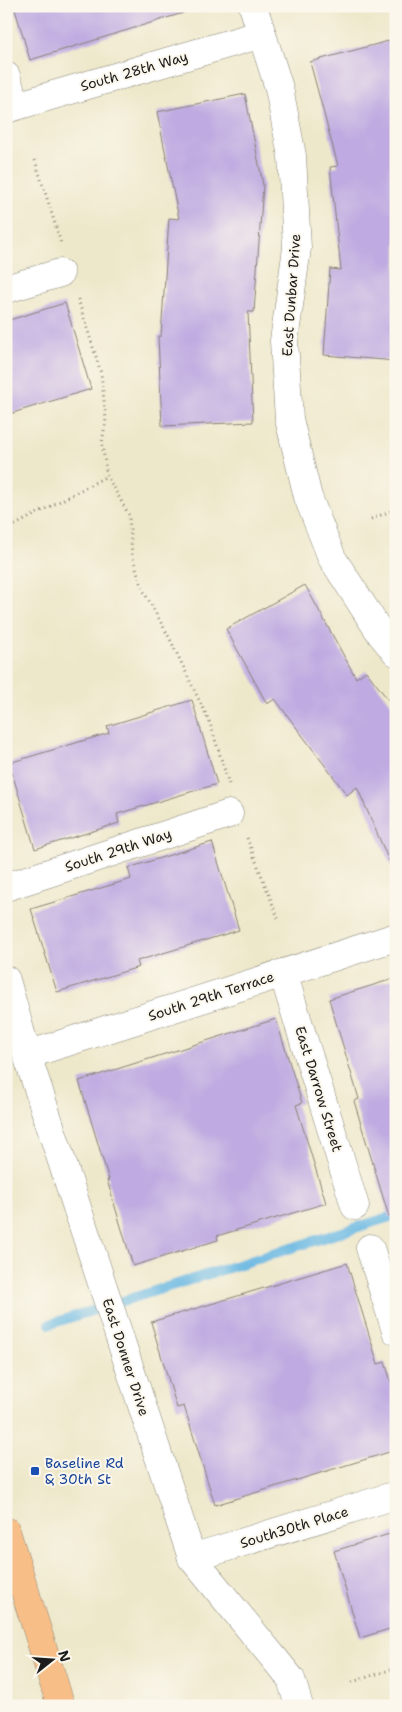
<svg xmlns="http://www.w3.org/2000/svg" width="402" height="1712" font-family="'Shantell Sans',sans-serif">
  <style>
    .lines { fill: none; stroke-linecap: round; stroke-linejoin: round }
    .stream { stroke: #67b7e2; stroke-width: 10 }
    .building { fill: #bfaae1 }
    .minor-casing { stroke: #858274; stroke-width: 29 }
    .primary-casing { stroke: #858274; stroke-width: 29 }
    .path { stroke: #858274; stroke-width: 3; stroke-dasharray: 1 4; stroke-linecap: butt }
    .minor { stroke: #fff; stroke-width: 28 }
    .primary { stroke: #f7be88; stroke-width: 28 }
    .transit-dot { fill: #1a4fb4; stroke: #fbf7ec; stroke-width: 2 }
    .labels { text-anchor: middle; stroke-width: 4; stroke-linejoin: round; paint-order: stroke }
    .street-label { font-size: 14px; fill: #1c1c1c; stroke: #fbf7ec }
    .transit-label { font-size: 14px; fill: #164399; stroke: #fbf7ec; text-anchor: start }
  </style>
  <rect width="100%" height="100%" fill="#fbf7ec"/>
  <filter id="ink" filterUnits="userSpaceOnUse"><feTurbulence type="fractalNoise" baseFrequency=".02" numOctaves="2"/><feDisplacementMap in="SourceGraphic" scale="10" xChannelSelector="R" yChannelSelector="G"/><feConvolveMatrix kernelMatrix="1 2 1 2 8 2 1 2 1" color-interpolation-filters="sRGB"/></filter>
  <filter id="wash" filterUnits="userSpaceOnUse"><feTurbulence type="fractalNoise" baseFrequency=".0096" numOctaves="4" result="noise"/><feDisplacementMap in="SourceGraphic" scale="20" xChannelSelector="R" yChannelSelector="G"/><feGaussianBlur stdDeviation="1.12" result="paint"/><feColorMatrix in="noise" values="0 0 0 0 0 0 0 0 0 0 0 0 0 0 0 0 0 1.4 0 .05"/><feComposite in="paint" operator="in"/></filter>
  <g filter="url(#wash)">
    <rect width="100%" height="100%" fill="#eee8cb"/>
    <g class="lines">
      <polyline class="stream" points="50,1324 396,1215"/>
    </g>
    <g id="blocks">
      <g class="building">
        <polygon points="14,6 182,6 183,13 30,60"/>
        <polygon points="396,39 396,361 324,355 330,269 341,270 330,167 338,166 310,62"/>
        <polygon points="245,94 263,185 254,312 248,312 253,422 162,426 158,336 161,336 169,218 179,219 157,112"/>
        <polygon points="65,303 91,389 6,415 6,321"/>
        <polygon points="305,585 356,678 366,671 396,710 396,877 357,787 347,795 275,699 267,704 226,629"/>
        <polygon points="192,700 217,784 117,814 119,823 35,849 9,763 109,733 107,726"/>
        <polygon points="212,842 239,930 137,961 139,967 57,992 31,909 131,879 128,868"/>
        <polygon points="396,978 396,1216 389,1217 354,1101 359,1099 329,999"/>
        <polygon points="276,1019 302,1103 296,1105 326,1203 217,1236 218,1240 133,1266 107,1180 109,1180 79,1081"/>
        <polygon points="347,1263 378,1364 385,1362 396,1398 396,1450 215,1505 184,1406 177,1408 151,1322"/>
        <polygon points="396,1532 396,1627 360,1638 334,1551"/>
      </g>
    </g>
  </g>
  <g filter="url(#ink)">
    <use href="#blocks" fill-opacity="0" stroke="#858274" stroke-width="1"/>
    <g class="lines">
      <defs>
        <g id="minor">
          <polyline points="253,6 279,88 292,156 297,248 284,341 289,419 308,497 332,558 381,634 396,652"/>
          <polyline points="6,76 16,106"/>
          <polyline points="6,109 262,34"/>
          <polyline points="6,289 60,273"/>
          <polyline points="6,887 229,814"/>
          <polyline points="283,973 355,1206"/>
          <polyline points="6,980 27,1055 192,1558 291,1679 299,1706"/>
          <polyline points="27,1055 396,937"/>
          <polyline points="370,1248 396,1331"/>
          <polyline points="192,1558 396,1495"/>
        </g>
        <polyline id="primary" points="6,1531 61,1706"/>
      </defs>
      <use href="#minor" class="minor-casing"/>
      <use href="#primary" class="primary-casing"/>
      <g class="path">
        <polyline points="35,160 61,243"/>
        <polyline points="78,299 101,373 106,419 102,443 107,476 129,515 132,555 143,590 170,639 210,723 229,784"/>
        <polyline points="371,519 396,509"/>
        <polyline points="6,530 107,476"/>
        <polyline points="247,838 279,921"/>
        <polyline points="352,1682 396,1668"/>
      </g>
      <use href="#minor" class="minor"/>
      <use href="#primary" class="primary"/>
    </g>
  </g>
  <rect class="transit-dot" x="30" y="1466" width="10" height="10" rx="2.5"/>
  <g class="labels">
    <g class="street-label">
      <text transform="translate(134 71) rotate(-16)" y="5">South 28th Way</text>
      <text transform="translate(291 295) rotate(-86)" y="5">East Dunbar Drive</text>
      <text transform="translate(118 850) rotate(-18)" y="5">South 29th Way</text>
      <text transform="translate(211 996) rotate(-18)" y="5">South 29th Terrace</text>
      <text transform="translate(319 1089) rotate(73)" y="5">East Darrow Street</text>
      <text transform="translate(126 1357) rotate(72)" y="5">East Donner Drive</text>
      <text transform="translate(294 1527) rotate(-17)" y="5">South30th Place</text>
    </g>
    <g class="transit-label">
      <text x="45" y="1468">Baseline Rd<tspan x="45" dy="16">&amp; 30th St</tspan></text>
    </g>
  </g>
  <rect width="402" height="1712" fill="none" stroke="#fbf7ec" stroke-width="25"/>
  <g transform="translate(52 1660) rotate(73)" stroke="#fbf7ec" stroke-width="4" paint-order="stroke">
  <path d="M0-4L9 19L0 12L-9 19Z" fill="#1c1c1c"/>
  <text y="-8" font-size="14" font-weight="bold" text-anchor="middle" fill="#1c1c1c">N</text>
  </g>
</svg>
